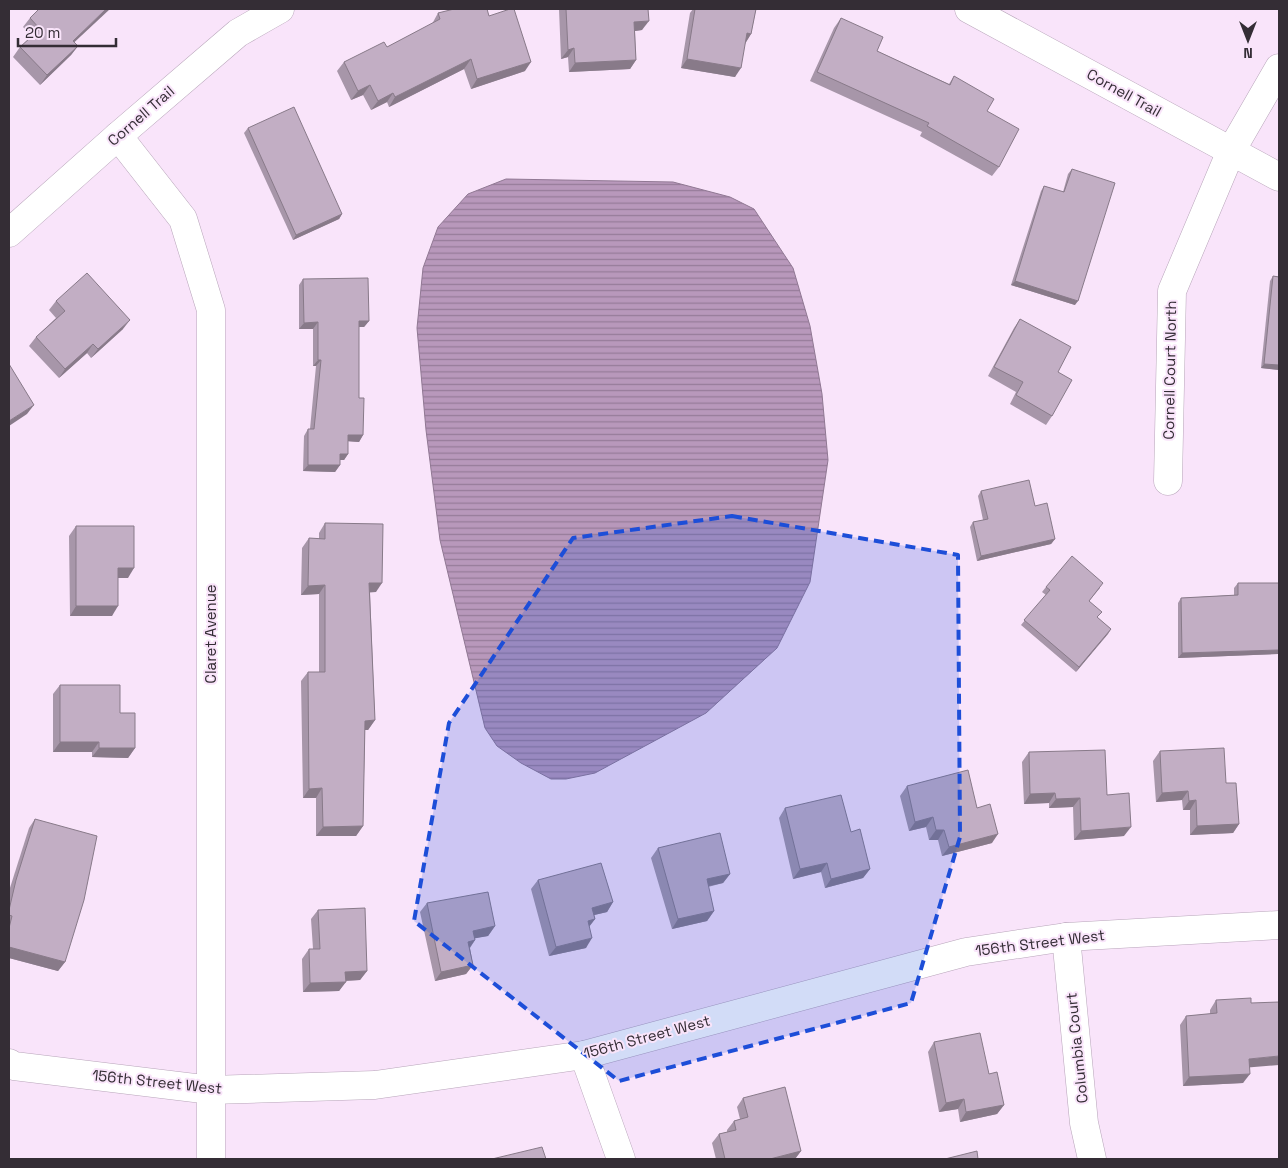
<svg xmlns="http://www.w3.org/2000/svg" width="1288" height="1168" font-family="'Space Grotesk',sans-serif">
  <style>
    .water { fill: url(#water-rules); stroke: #907893 }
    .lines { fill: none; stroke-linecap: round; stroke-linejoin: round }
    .minor-casing { stroke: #b8a5ba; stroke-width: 29 }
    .minor { stroke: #fff; stroke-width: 28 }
    .wall { fill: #a796a9 }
    .shaded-wall { fill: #887a89 }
    .building { fill: #c2aec4; stroke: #887a89 }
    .marked { fill: #1d4ed8; fill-opacity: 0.2; stroke: #1d4ed8; stroke-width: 4; stroke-dasharray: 10 6; stroke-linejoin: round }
    .labels { text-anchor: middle; stroke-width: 4; stroke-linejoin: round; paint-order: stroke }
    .street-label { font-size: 15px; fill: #342d35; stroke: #f9e4fa }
  </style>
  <defs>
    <pattern id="water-rules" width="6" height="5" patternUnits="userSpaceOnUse" patternTransform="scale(1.25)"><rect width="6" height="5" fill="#b898bb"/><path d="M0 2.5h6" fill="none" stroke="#967c99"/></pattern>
  </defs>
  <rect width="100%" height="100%" fill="#f9e4fa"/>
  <polygon class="water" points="506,179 673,182 730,197 754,209 793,268 810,326 822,394 828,460 810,582 777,648 706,713 595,773 566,779 551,779 521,763 497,746 485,728 440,540 426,430 417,328 423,268 438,227 468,194"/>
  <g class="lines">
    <defs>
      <g id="minor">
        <polyline points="969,9 1279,177"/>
        <polyline points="118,136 183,219 211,310 211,1159"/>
        <polyline points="9,233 118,136 238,33 280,9"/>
        <polyline points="1168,481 1172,291 1231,151 1279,68"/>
        <polyline points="1066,937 1084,1123 1092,1159"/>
        <polyline points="584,1055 621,1159"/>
        <polyline points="9,1063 14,1066 211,1090 375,1085 584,1055 966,952 1066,937 1279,925"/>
      </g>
    </defs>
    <use href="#minor" class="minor-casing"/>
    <use href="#minor" class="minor"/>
  </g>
  <g class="wall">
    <polygon points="559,9 648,9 642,30 635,31 636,60 630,69 569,72 568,57 561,59"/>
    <polygon points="693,9 756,9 751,34 745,43 735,77 681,68 690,13"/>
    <polygon points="438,13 489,16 525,71 471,89 464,69 389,107 387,102 371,110 363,95 351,100 337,71 344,62 387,47 432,24"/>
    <polygon points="30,18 74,42 78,46 71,55 40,85 13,57 20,47 32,36 23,27"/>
    <polygon points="841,18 877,51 949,84 954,76 987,111 999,167 992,176 920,136 922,132 810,81 834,28"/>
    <polygon points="248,128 342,214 339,219 293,240 244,133"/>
    <polygon points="1072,169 1075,305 1011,285 1041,191 1044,186 1063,192 1068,174"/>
    <polygon points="1273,276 1279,277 1279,370 1261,368 1270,281"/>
    <polygon points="303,279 369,321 364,327 359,327 359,398 363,435 359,442 348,441 348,454 344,460 340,460 340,465 335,472 303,471 304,436 308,429 310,429 316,366 313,366 313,329 299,329 299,285"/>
    <polygon points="56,301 123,329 91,358 87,353 59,378 29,346 36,337 56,318 49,310"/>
    <polygon points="1020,319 1058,372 1052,416 1046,425 1010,404 1016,392 988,376 1014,328"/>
    <polygon points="981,491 1035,506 1055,539 1051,544 977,561 970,527 973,522 983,520 978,496"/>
    <polygon points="325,523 376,592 370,592 375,720 368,730 365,730 363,826 356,836 316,836 316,798 303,798 301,681 308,672 319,672 319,594 301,595 302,548 309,538 319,539 319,533"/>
    <polygon points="76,526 128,578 118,578 112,616 70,616 69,536"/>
    <polygon points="1238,583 1279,583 1279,652 1278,654 1178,658 1178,603 1181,598 1234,595 1234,588"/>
    <polygon points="1046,587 1100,588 1089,601 1098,618 1111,629 1076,672 1021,625 1046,595 1042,592"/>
    <polygon points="60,685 135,748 128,758 92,757 92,752 53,752 53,694"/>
    <polygon points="1160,751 1226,783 1239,824 1233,833 1190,835 1190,810 1183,810 1182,800 1156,802 1153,761"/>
    <polygon points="1029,752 1107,795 1124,836 1074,840 1073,807 1049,808 1049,803 1024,804 1022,762"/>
    <polygon points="907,786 977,808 992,843 942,856 938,840 929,840 926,827 909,831 900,796"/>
    <polygon points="785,808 851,832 870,869 863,878 825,888 821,872 793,879 779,818"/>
    <polygon points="35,819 65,962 58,971 9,958 9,891 29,828"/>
    <polygon points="658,848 730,874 723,883 708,887 714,911 707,921 672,929 651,858"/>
    <polygon points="538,880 613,902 607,912 594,915 595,919 589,927 586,948 549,956 531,889"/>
    <polygon points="427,903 495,926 488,936 474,938 475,940 470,948 473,965 466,974 435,981 420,912"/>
    <polygon points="318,910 367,971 360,980 346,981 339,991 303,992 302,959 309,949 313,949 311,919"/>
    <polygon points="1216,1000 1249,1068 1243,1083 1183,1086 1180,1025 1186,1016 1210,1014 1210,1010"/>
    <polygon points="934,1042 989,1074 1004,1105 997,1114 960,1122 958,1109 939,1112 928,1052"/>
    <polygon points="743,1098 801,1151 795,1159 716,1159 712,1143 719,1134 727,1132 727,1130 734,1121 740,1119 737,1107"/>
  </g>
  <g class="shaded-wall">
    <polygon points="106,9 110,9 66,50 73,41"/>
    <polygon points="649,21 642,30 628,32 634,22"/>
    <polygon points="747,33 751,34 745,44"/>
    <polygon points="78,46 71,55 40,85 47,75"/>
    <polygon points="574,48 568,57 561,59 568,50"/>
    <polygon points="471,59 464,69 389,107 395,97"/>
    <polygon points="687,59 741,68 735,77 681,68"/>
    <polygon points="636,60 630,69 569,72 575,63"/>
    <polygon points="531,62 525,71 471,89 477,79"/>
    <polygon points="370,85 363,95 351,100 358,91"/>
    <polygon points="393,93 387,102 371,110 378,101"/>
    <polygon points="342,214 339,219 293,240 296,235"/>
    <polygon points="1015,281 1078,301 1075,305 1011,285"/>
    <polygon points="130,320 123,329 91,358 98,349"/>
    <polygon points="359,321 369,321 364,327 354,327"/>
    <polygon points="318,322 313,329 299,329 304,323"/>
    <polygon points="93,344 87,353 59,378 65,369"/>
    <polygon points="318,360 321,360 316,366 313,366"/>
    <polygon points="1264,364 1279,365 1279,370 1261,368"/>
    <polygon points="34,405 27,414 9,426 9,421"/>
    <polygon points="348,435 363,435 359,442 344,441"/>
    <polygon points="340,454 348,454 344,460 335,460"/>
    <polygon points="308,465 340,465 335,472 303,471"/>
    <polygon points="1055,539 1051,544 977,561 981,556"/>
    <polygon points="118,568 134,568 128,578 111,578"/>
    <polygon points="369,583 382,583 376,592 363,593"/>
    <polygon points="325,585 319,594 301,595 308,586"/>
    <polygon points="76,606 118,606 112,616 70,616"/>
    <polygon points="1111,629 1108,634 1076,672 1079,667"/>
    <polygon points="1279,650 1279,652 1278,654 1178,658 1182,653"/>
    <polygon points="375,720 368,730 358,730 365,721"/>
    <polygon points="60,742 99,742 92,752 53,752"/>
    <polygon points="99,748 135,748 128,758 92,757"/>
    <polygon points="322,788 316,798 303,798 309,789"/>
    <polygon points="1188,791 1182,800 1156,802 1162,793"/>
    <polygon points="1055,793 1049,803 1024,804 1030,794"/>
    <polygon points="1080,798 1073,807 1049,808 1056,799"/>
    <polygon points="1196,800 1190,810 1183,810 1189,801"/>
    <polygon points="933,817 926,827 909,831 915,822"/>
    <polygon points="1239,824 1233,833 1190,835 1197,826"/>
    <polygon points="363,826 356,836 316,836 323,827"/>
    <polygon points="1131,827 1124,836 1074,840 1081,831"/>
    <polygon points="936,830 944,830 938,840 929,840"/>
    <polygon points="998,834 992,843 942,856 949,847"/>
    <polygon points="827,863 821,872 793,879 800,869"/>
    <polygon points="870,869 863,878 825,888 831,879"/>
    <polygon points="730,874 723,883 700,888 707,879"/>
    <polygon points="613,902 607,912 586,917 592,908"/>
    <polygon points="714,911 707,921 672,929 678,919"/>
    <polygon points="595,919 588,928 588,921"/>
    <polygon points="495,926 488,936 466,940 473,931"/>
    <polygon points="592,938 586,948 549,956 556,947"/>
    <polygon points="475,940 468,950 468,942"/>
    <polygon points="9,947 65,962 58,971 9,958"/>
    <polygon points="473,965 466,974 435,981 441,972"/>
    <polygon points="367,971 360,980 339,981 345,972"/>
    <polygon points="346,982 339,991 303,992 310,983"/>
    <polygon points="1279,1056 1279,1065 1242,1068 1249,1059"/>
    <polygon points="1250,1074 1243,1083 1183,1086 1189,1077"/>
    <polygon points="964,1099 958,1109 939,1112 946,1103"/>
    <polygon points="1004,1105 997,1114 960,1122 966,1112"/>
    <polygon points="801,1151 795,1159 770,1159"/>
  </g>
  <g class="building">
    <polygon points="39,9 106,9 73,41 78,46 47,75 20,47 40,29 30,18"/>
    <polygon points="454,9 487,9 489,16 510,9 514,9 531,62 477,79 471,59 395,97 393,93 378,101 370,85 358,91 344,62 384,42 387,47 440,19 438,13"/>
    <polygon points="566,9 648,9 649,21 634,22 636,60 575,63 574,48 568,50"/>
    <polygon points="695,9 756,9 751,34 747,33 741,68 687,59"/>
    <polygon points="841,18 883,37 877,51 950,85 954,76 994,99 987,111 1019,129 999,167 927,126 929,123 817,72"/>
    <polygon points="294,107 342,214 296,235 248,128"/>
    <polygon points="1072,169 1115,183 1078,301 1015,281 1044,186 1064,192"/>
    <polygon points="87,273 130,320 98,349 93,344 65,369 36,337 65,311 56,301"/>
    <polygon points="1273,276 1279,277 1279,365 1264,364"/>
    <polygon points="368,278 369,321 359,321 359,398 364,398 363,435 348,435 348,454 340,454 340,465 308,465 308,429 314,429 321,360 318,360 318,322 304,323 303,279"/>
    <polygon points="1020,319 1071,347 1058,372 1072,380 1052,416 1016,395 1023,382 994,367"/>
    <polygon points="9,364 34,405 9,421"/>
    <polygon points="1029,480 1035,506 1047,503 1055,539 981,556 973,522 988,519 981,491"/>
    <polygon points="325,523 383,524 382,583 369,583 375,720 365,721 363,826 323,827 322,788 309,789 308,672 325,672 325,585 308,586 309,538 325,539"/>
    <polygon points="76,526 134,526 134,568 118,568 118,606 76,606"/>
    <polygon points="1072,556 1103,583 1089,601 1102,612 1097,617 1111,629 1079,667 1024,620 1050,590 1046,587"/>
    <polygon points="1238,583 1279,583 1279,650 1182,653 1181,598 1238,595"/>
    <polygon points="60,685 120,685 120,713 135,713 135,748 99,748 99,742 60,742"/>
    <polygon points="1224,748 1226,783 1236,783 1239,824 1197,826 1196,800 1189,801 1188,791 1162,793 1160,751"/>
    <polygon points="1105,750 1107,795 1129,793 1131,827 1081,831 1080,798 1056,799 1055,793 1030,794 1029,752"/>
    <polygon points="968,770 977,808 990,804 998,834 949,847 944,830 936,830 933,817 915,822 907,786"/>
    <polygon points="841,795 851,832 860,829 870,869 831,879 827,863 800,869 785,808"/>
    <polygon points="35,819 97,836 84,900 65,962 9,947 9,928 12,916 9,915 9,910 16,880"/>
    <polygon points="720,833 730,874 707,879 714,911 678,919 658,848"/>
    <polygon points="601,863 613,902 592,908 595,919 588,921 592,938 556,947 538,880"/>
    <polygon points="488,892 495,926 473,931 475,940 468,942 473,965 441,972 427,903"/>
    <polygon points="365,908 367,971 345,972 346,982 310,983 309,949 320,949 318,910"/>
    <polygon points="1251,998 1251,1003 1279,1002 1279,1056 1249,1059 1250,1074 1189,1077 1186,1016 1217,1013 1216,1000"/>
    <polygon points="980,1033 989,1074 997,1072 1004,1105 966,1112 964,1099 946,1103 934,1042"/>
    <polygon points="785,1087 801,1151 770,1159 725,1159 719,1134 736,1130 734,1121 748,1117 743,1098"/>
    <polygon points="542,1147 546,1159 492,1159"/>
    <polygon points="977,1151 978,1159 945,1159"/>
  </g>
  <path class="marked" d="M 732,516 L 958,555 L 960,837 L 911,1003 L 619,1081 L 414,921 L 449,723 L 573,538 Z"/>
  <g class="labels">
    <g class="street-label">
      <text transform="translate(1124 93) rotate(29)" y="5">Cornell Trail</text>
      <text transform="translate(141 116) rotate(-41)" y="5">Cornell Trail</text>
      <text transform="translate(1170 370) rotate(-89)" y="5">Cornell Court North</text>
      <text transform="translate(211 634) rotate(-90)" y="5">Claret Avenue</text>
      <text transform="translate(1040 943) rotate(-7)" y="5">156th Street West</text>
      <text transform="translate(647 1037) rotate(-15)" y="5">156th Street West</text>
      <text transform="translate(1077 1048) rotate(-96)" y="5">Columbia Court</text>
      <text transform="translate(157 1082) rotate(6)" y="5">156th Street West</text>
    </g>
  </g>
  <rect width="1288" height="1168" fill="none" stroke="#342d35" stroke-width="20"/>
  <g transform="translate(1248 40) rotate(180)" stroke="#f9e4fa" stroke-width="4" paint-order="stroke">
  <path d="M0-4L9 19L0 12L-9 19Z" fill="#342d35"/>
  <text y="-8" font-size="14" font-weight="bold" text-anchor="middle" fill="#342d35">N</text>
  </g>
  <path d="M18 38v8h98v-8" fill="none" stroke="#342d35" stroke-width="2.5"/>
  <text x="25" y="38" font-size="15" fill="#342d35" stroke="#f9e4fa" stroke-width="4" paint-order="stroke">20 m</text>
</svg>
